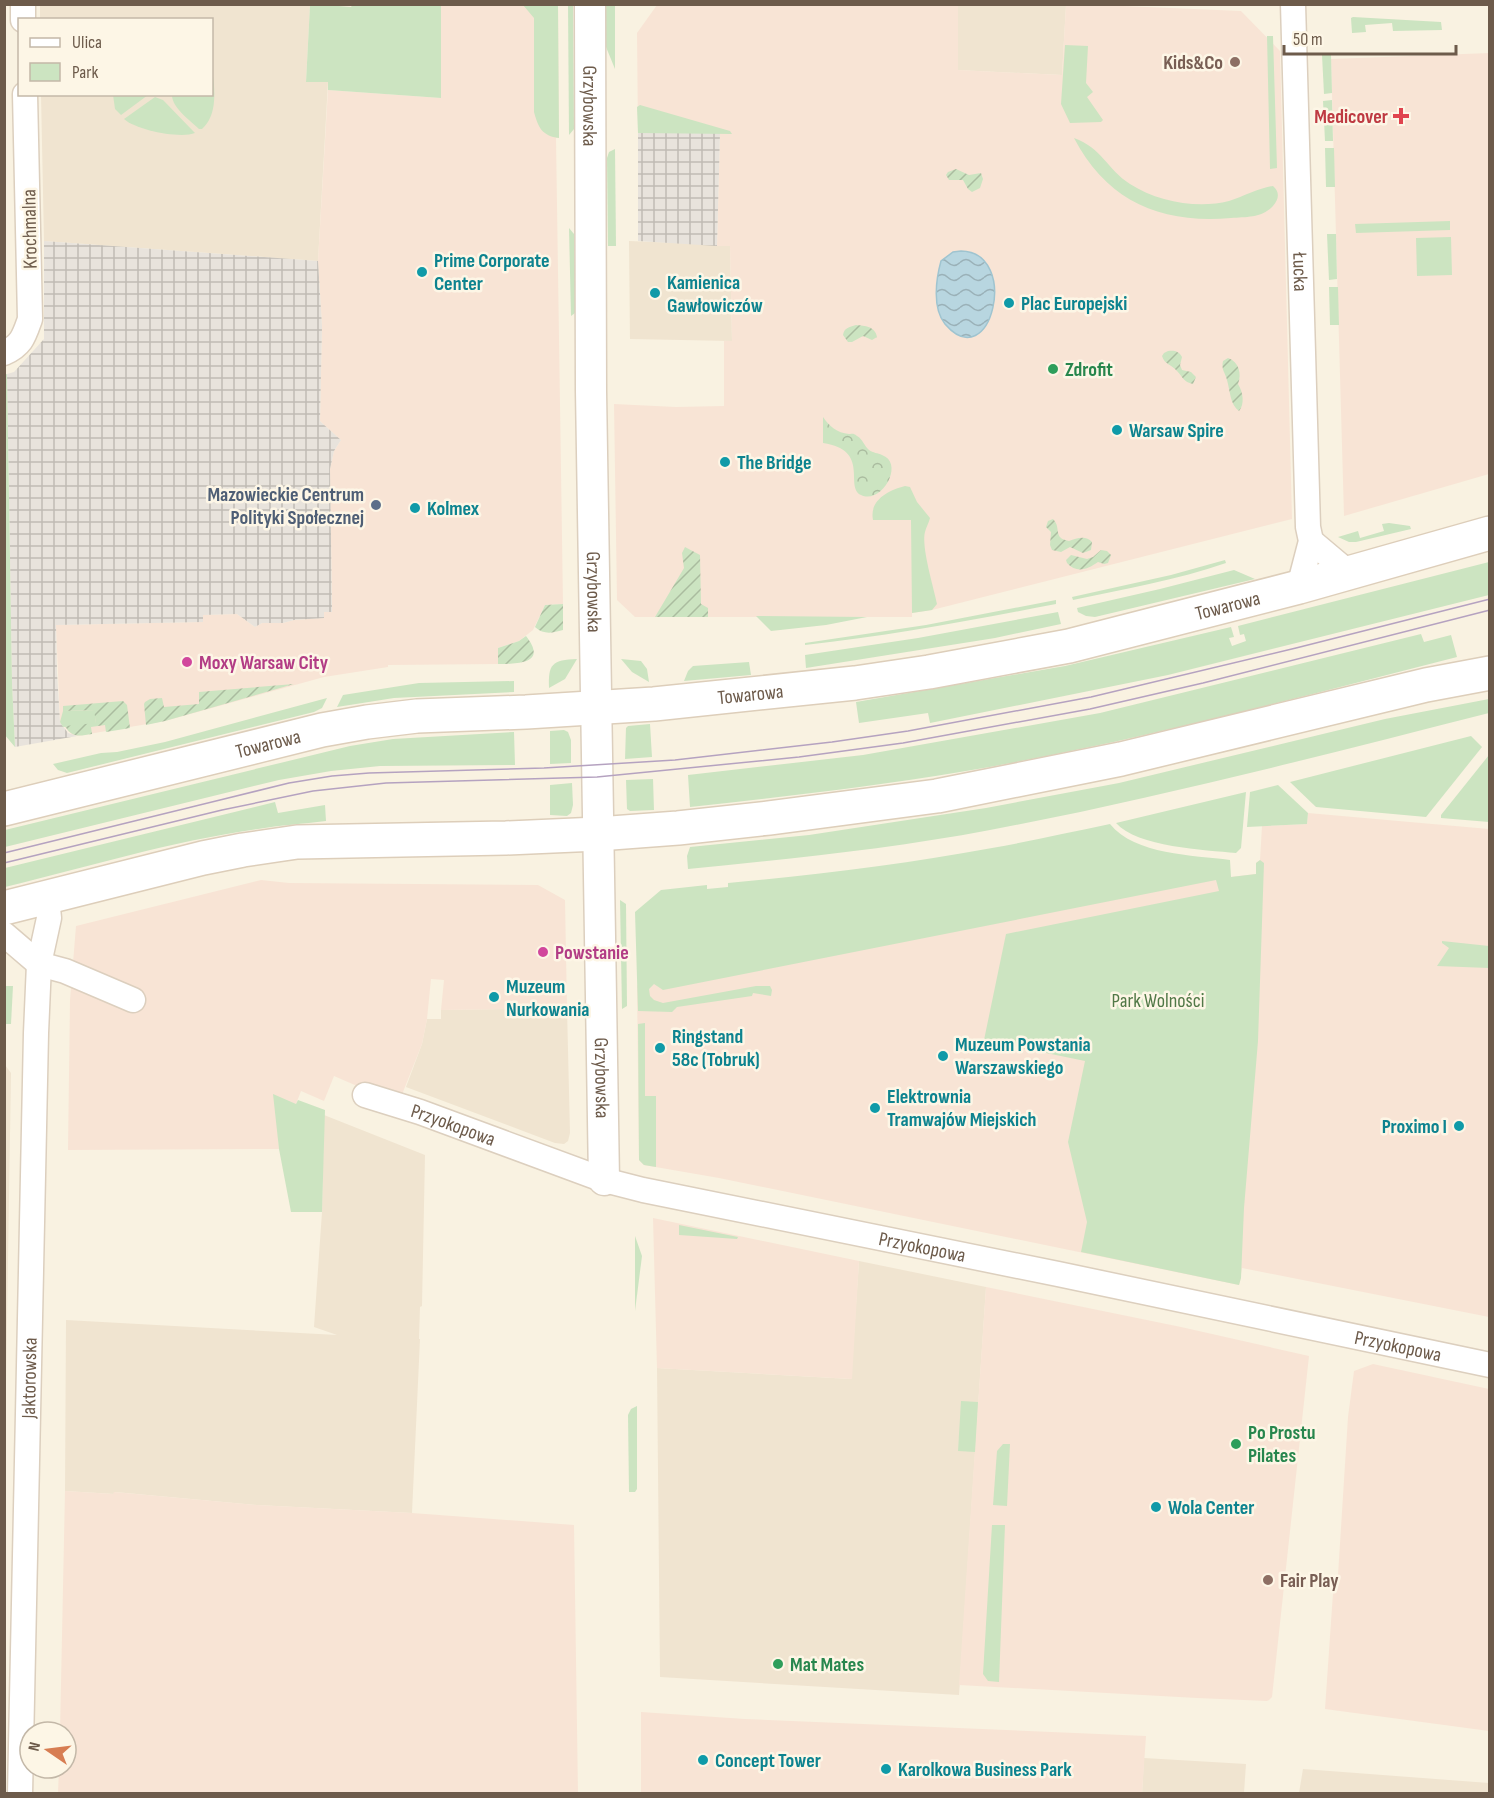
<svg xmlns="http://www.w3.org/2000/svg" width="1494" height="1798" font-family="'Sofia Sans Condensed',sans-serif">
  <style>
    .residential { fill: #f0e4d0 }
    .commercial { fill: #f8e4d5 }
    .industrial { fill: url(#industrial-grid) }
    .green { fill: #cce4c1 }
    .forest { fill: url(#forest-crowns) }
    .garden { fill: url(#garden-furrows) }
    .water { fill: url(#water-waves); stroke: #9fc4d0; stroke-width: 1.5 }
    .lines { fill: none; stroke-linecap: round; stroke-linejoin: round }
    .minor-casing { stroke: #dccfbe; stroke-width: 27 }
    .tertiary-casing { stroke: #dccfbe; stroke-width: 33 }
    .secondary-casing { stroke: #ddceba; stroke-width: 36 }
    .minor { stroke: #fff; stroke-width: 24 }
    .tertiary { stroke: #fff; stroke-width: 30 }
    .secondary { stroke: #fff; stroke-width: 33 }
    .tram { stroke: #b5a2c0; stroke-width: 1.5 }
    .education-dot { fill: #8d6e63; stroke: #fdf6e6; stroke-width: 2 }
    .health-dot { fill: #e0444e; stroke: #fdf6e6; stroke-width: 2 }
    .culture-dot { fill: #0f9aa8; stroke: #fdf6e6; stroke-width: 2 }
    .leisure-dot { fill: #2e9e5b; stroke: #fdf6e6; stroke-width: 2 }
    .service-dot { fill: #5c6f8a; stroke: #fdf6e6; stroke-width: 2 }
    .hotel-dot { fill: #d1479c; stroke: #fdf6e6; stroke-width: 2 }
    .labels { text-anchor: middle; stroke-width: 5; stroke-linejoin: round; paint-order: stroke }
    .education-label { font-size: 20px; font-weight: bold; fill: #785e54; stroke: #fdf6e6; text-anchor: end }
    .street-label { font-size: 20px; fill: #6d5b4b; stroke: #fdf6e6 }
    .health-label { font-size: 20px; font-weight: bold; fill: #be3a42; stroke: #fdf6e6; text-anchor: end }
    .culture-label { font-size: 20px; font-weight: bold; fill: #0d838f; stroke: #fdf6e6; text-anchor: start }
    .leisure-label { font-size: 20px; font-weight: bold; fill: #27864d; stroke: #fdf6e6; text-anchor: start }
    .service-label { font-size: 20px; font-weight: bold; fill: #4e5e75; stroke: #fdf6e6; text-anchor: end }
    .hotel-label { font-size: 20px; font-weight: bold; fill: #b23c85; stroke: #fdf6e6; text-anchor: start }
    .park-label { font-size: 20px; fill: #517847; stroke: #fdf6e6 }
  </style>
  <defs>
    <pattern id="industrial-grid" width="8" height="8" patternUnits="userSpaceOnUse" patternTransform="scale(1.5)"><rect width="8" height="8" fill="#e8e3dc"/><path d="M0 4h8M4 0v8" fill="none" stroke="#c0bbb4"/></pattern>
    <pattern id="forest-crowns" width="20" height="18" patternUnits="userSpaceOnUse" patternTransform="scale(1.5)"><rect width="20" height="18" fill="#cce4c1"/><path d="M2 6a3 3 0 1 1 6 0M12 15a3 3 0 1 1 6 0" fill="none" stroke="#aabc9f"/></pattern>
    <pattern id="garden-furrows" width="10" height="10" patternUnits="userSpaceOnUse" patternTransform="scale(1.5)"><rect width="10" height="10" fill="#cce4c1"/><path d="M-1 1l2-2M0 10L10 0M9 11l2-2" fill="none" stroke="#aabc9f"/></pattern>
    <pattern id="water-waves" width="16" height="10" patternUnits="userSpaceOnUse" patternTransform="scale(1.5)"><rect width="16" height="10" fill="#b8d6e0"/><path d="M0 5q4-4 8 0t8 0" fill="none" stroke="#9ab1b8"/></pattern>
  </defs>
  <rect width="100%" height="100%" fill="#f9f2e1"/>
  <g class="residential">
    <polygon points="40,5 310,5 306,81 328,82 318,261 44,241 41,95 212,94 212,20 40,19"/>
    <polygon points="958,5 1066,5 1062,75 957,70"/>
    <polygon points="629,241 730,245 732,341 630,339"/>
    <polygon points="567,1008 570,1133 568,1141 564,1144 555,1143 531,1134 406,1087 422,1044 427,1019 441,1019 441,1010"/>
    <polygon points="5,1065 11,1073 5,1444"/>
    <polygon points="324,1115 425,1155 422,1306 420,1307 419,1339 420,1339 412,1513 257,1505 115,1492 114,1494 65,1491 66,1320 337,1335 314,1327 322,1212"/>
    <polygon points="859,1261 986,1287 959,1695 660,1677 657,1368 851,1379"/>
    <polygon points="1144,1758 1246,1764 1244,1793 1142,1794"/>
    <polygon points="1303,1769 1489,1783 1489,1793 1299,1793"/>
  </g>
  <g class="commercial">
    <polygon points="441,5 558,5 559,138 556,138 563,604 545,605 533,630 519,641 498,648 498,664 388,665 388,667 324,677 165,721 77,736 72,735 60,722 56,625 202,622 203,615 237,614 255,627 262,623 283,623 294,620 323,618 323,612 332,611 330,469 334,451 341,440 322,423 320,421 322,326 318,261 328,90 441,98"/>
    <polygon points="657,5 958,5 958,70 1062,75 1066,5 1100,5 1241,11 1280,51 1292,519 932,610 912,613 912,617 635,617 617,600 614,404 676,407 724,406 724,341 732,341 730,246 717,246 720,133 638,133 637,33"/>
    <polygon points="1490,53 1489,474 1344,516 1331,59"/>
    <polygon points="1308,813 1489,829 1489,1317 1242,1268 1239,1285 719,1178 644,1165 639,1160 637,985 1222,878 1256,874 1256,863 1260,860 1262,826 1307,824"/>
    <polygon points="261,880 289,883 538,885 565,900 567,1008 441,1010 444,980 431,979 427,1019 422,1044 401,1097 364,1089 334,1076 324,1101 301,1091 296,1104 278,1129 279,1149 68,1150 70,1000 76,926"/>
    <polygon points="653,1218 859,1261 852,1379 657,1368"/>
    <polygon points="986,1287 1181,1327 1309,1356 1272,1697 1269,1700 1267,1701 1197,1698 959,1685"/>
    <polygon points="1373,1364 1489,1389 1489,1731 1325,1709 1333,1593 1337,1591 1348,1417 1354,1371"/>
    <polygon points="65,1491 113,1494 114,1492 257,1505 412,1513 574,1525 578,1793 58,1793 59,1768 66,1768 66,1732 60,1732"/>
    <polygon points="641,1712 745,1719 1146,1736 1142,1793 641,1793"/>
  </g>
  <g class="industrial">
    <polygon points="638,133 720,133 717,246 638,241"/>
    <polygon points="44,241 318,261 322,326 320,421 322,423 341,440 334,451 330,469 332,612 324,612 324,618 294,620 283,623 262,623 255,627 237,614 203,615 203,622 56,625 57,672 60,722 68,733 77,736 15,747 12,683 7,374 14,372 44,339"/>
  </g>
  <g class="green">
    <polygon points="353,4 441,5 441,98 328,90 328,82 306,82 310,5 339,5 339,6 351,7"/>
    <path d="M 523,5 L 558,5 L 559,138 C 542,136 538,127 534,112 L 534,18 Z"/>
    <polygon points="568,5 573,5 574,129 569,135"/>
    <polygon points="606,5 615,5 615,69 606,47"/>
    <polygon points="1353,17 1441,22 1442,30 1393,31 1392,23 1365,25 1366,32 1352,33 1351,18"/>
    <polygon points="1267,36 1273,36 1277,168 1270,169"/>
    <polygon points="1065,45 1088,46 1086,83 1093,92 1087,97 1103,120 1101,122 1070,123 1061,104"/>
    <polygon points="1322,55 1331,55 1332,93 1324,94"/>
    <path d="M 212,69 C 215,89 218,115 202,129 L 199,129 C 190,120 172,108 172,95 L 212,94 Z"/>
    <polygon points="113,95 113,94 148,95 121,115 115,109"/>
    <path d="M 155,97 L 163,100 L 195,133 C 180,139 136,130 124,119 Z"/>
    <polygon points="1332,100 1333,141 1325,141 1323,101"/>
    <polygon points="640,105 730,131 732,134 638,133 637,107"/>
    <path d="M 1074,138 C 1102,148 1107,169 1130,184 C 1158,202 1198,209 1229,201 C 1242,197 1262,187 1273,186 C 1280,192 1279,199 1273,206 C 1262,218 1246,217 1231,218 C 1160,224 1107,201 1074,138 Z"/>
    <polygon points="1325,148 1334,148 1335,187 1326,187"/>
    <polygon points="615,149 616,246 608,246 607,158 609,152"/>
    <polygon points="1450,221 1450,230 1356,233 1355,224"/>
    <polygon points="569,228 574,234 576,309 575,313 571,316"/>
    <polygon points="1327,234 1336,234 1337,279 1329,280"/>
    <polygon points="1451,237 1452,275 1417,276 1416,238"/>
    <polygon points="1329,287 1338,287 1339,325 1330,325"/>
    <polygon points="7,374 12,683 15,747 4,734 4,375"/>
    <path d="M 905,486 L 910,487 L 917,502 L 930,518 C 929,523 926,527 925,532 C 921,547 934,588 937,604 L 932,610 L 912,613 L 911,520 L 873,520 C 869,500 889,490 905,486 Z"/>
    <polygon points="1389,523 1410,526 1411,529 1356,542 1349,542 1338,537 1358,531 1360,538 1384,531 1382,524"/>
    <path d="M 1225,560 L 1226,563 C 1177,580 1124,589 1073,600 L 1072,597 L 1171,575 Z"/>
    <polygon points="1489,562 1489,595 1168,675 930,723 928,713 859,723 856,702 1065,666 1231,627 1234,637 1229,638 1232,646 1246,641 1244,634 1240,635 1238,626"/>
    <polygon points="1234,570 1255,579 1095,617 1086,616 1078,612 1077,608 1160,589"/>
    <path d="M 1056,600 L 1056,604 C 973,620 890,636 805,645 L 805,643 L 926,625 Z"/>
    <polygon points="1058,612 1061,624 995,638 806,668 805,655 918,638"/>
    <polygon points="756,616 867,617 826,625 771,631"/>
    <path d="M 1421,634 L 1424,642 L 1451,635 L 1457,657 C 1292,699 1128,744 960,772 C 871,787 780,797 690,807 L 688,775 L 863,755 L 1100,713 Z"/>
    <path d="M 577,659 L 565,679 L 549,688 C 548,664 552,660 577,659 Z"/>
    <polygon points="621,659 641,661 647,669 649,682 632,672"/>
    <polygon points="749,662 751,675 684,681 688,671 693,666"/>
    <polygon points="514,681 514,692 394,698 337,707 343,695 419,683"/>
    <polygon points="327,698 322,708 314,712 67,773 58,770 53,764 101,753 117,752 165,742"/>
    <path d="M 1489,699 L 1489,713 C 1324,755 1158,798 990,830 C 890,849 789,859 688,869 L 687,856 L 690,847 L 809,835 L 986,808 L 1119,783 L 1385,719 Z"/>
    <polygon points="95,710 96,724 63,727 60,722 63,711"/>
    <polygon points="650,724 652,757 625,759 626,728 628,726"/>
    <polygon points="564,730 568,732 571,740 571,763 550,764 550,731"/>
    <polygon points="514,732 515,765 380,766 331,771 279,780 5,847 5,830 350,746 393,739"/>
    <polygon points="1471,736 1482,747 1426,817 1316,807 1290,782"/>
    <polygon points="1489,755 1489,822 1441,818 1441,815"/>
    <polygon points="653,779 654,810 630,811 627,809 626,780"/>
    <polygon points="572,783 573,805 571,813 567,816 550,815 550,785"/>
    <polygon points="1278,785 1308,813 1307,824 1247,827 1250,792"/>
    <path d="M 1246,792 L 1241,848 L 1236,853 C 1205,850 1137,847 1116,823 Z"/>
    <path d="M 275,802 L 278,813 L 325,805 L 326,821 C 303,824 280,825 258,829 C 172,841 88,867 5,887 L 5,868 Z"/>
    <path d="M 1110,824 C 1135,855 1193,855 1230,860 L 1231,877 L 1256,874 L 1256,863 L 1260,860 L 1264,863 L 1258,1041 L 1244,1208 L 1241,1278 L 1239,1285 L 1081,1252 L 1087,1222 L 1068,1142 L 1085,1061 L 984,1040 L 1006,934 L 1219,891 L 1216,880 L 663,990 L 654,984 L 649,989 L 650,996 L 654,1000 L 663,1003 L 756,986 L 770,986 L 772,990 L 771,996 L 753,993 L 752,996 L 677,1007 L 672,1012 L 638,1011 L 635,912 L 661,890 L 707,885 L 707,889 L 728,887 L 728,883 C 816,875 905,864 992,848 C 1032,841 1071,832 1110,824 Z"/>
    <polygon points="620,900 626,904 627,1006 622,1009"/>
    <polygon points="1442,941 1489,946 1489,968 1437,966 1449,948 1442,943"/>
    <polygon points="5,986 13,986 11,1024 5,1024"/>
    <polygon points="645,1023 645,1096 656,1096 656,1167 644,1165 639,1160 638,1024"/>
    <polygon points="273,1094 296,1104 298,1100 325,1110 322,1212 291,1212 279,1149"/>
    <polygon points="679,1225 738,1237 737,1239 679,1235"/>
    <polygon points="635,1236 642,1256 635,1311"/>
    <polygon points="961,1401 978,1402 975,1452 958,1451"/>
    <polygon points="637,1406 637,1489 635,1492 629,1492 628,1415 631,1409"/>
    <polygon points="1003,1444 1010,1444 1007,1506 993,1505 997,1451"/>
    <polygon points="992,1525 1005,1525 999,1682 988,1681 983,1674"/>
  </g>
  <path class="forest" d="M 823,417 C 829,426 837,433 849,434 C 853,434 853,433 857,436 C 863,439 864,446 869,450 C 873,453 878,453 882,455 C 905,463 882,505 861,495 C 844,487 871,450 823,443 Z"/>
  <g class="garden">
    <polygon points="956,169 969,175 981,173 983,179 980,188 972,192 968,189 963,180 949,180 946,175 948,172"/>
    <path d="M 856,325 C 865,326 875,326 877,337 L 872,340 L 863,336 L 852,342 L 848,342 L 843,335 C 844,328 849,327 856,325 Z"/>
    <path d="M 1168,351 C 1174,350 1179,351 1182,357 L 1180,365 L 1182,370 L 1191,372 L 1196,377 L 1193,384 C 1183,382 1183,377 1177,371 C 1171,364 1165,365 1162,356 L 1164,353 Z"/>
    <path d="M 1228,358 C 1239,362 1242,374 1238,384 C 1243,392 1245,404 1239,411 C 1230,405 1230,390 1227,380 C 1225,372 1221,370 1223,361 Z"/>
    <path d="M 1053,519 C 1062,528 1052,538 1069,541 C 1077,538 1086,535 1092,542 L 1091,550 L 1083,553 L 1070,547 L 1061,552 L 1052,550 L 1050,545 L 1051,532 L 1046,527 L 1048,521 Z"/>
    <polygon points="685,547 700,555 701,604 708,608 708,617 655,617 684,568 682,553"/>
    <path d="M 1101,550 L 1107,551 L 1111,555 L 1108,563 L 1104,564 L 1098,562 C 1088,569 1077,574 1067,563 L 1066,560 L 1071,555 L 1087,559 L 1093,557 Z"/>
    <path d="M 563,604 L 563,630 C 552,633 544,635 535,627 L 545,605 Z"/>
    <path d="M 526,636 C 548,664 518,664 498,664 L 498,648 L 519,641 Z"/>
    <polygon points="294,684 165,721 146,725 144,704 145,702 150,699 162,698 164,707 199,704 199,692"/>
    <path d="M 123,701 L 127,705 L 130,728 L 106,732 L 105,725 L 91,727 L 92,734 C 79,736 72,738 65,726 L 96,723 L 94,710 L 63,711 L 63,706 Z"/>
  </g>
  <path class="water" d="M 961,251 C 1021,252 991,378 945,324 C 932,308 936,279 941,261 L 953,252 Z"/>
  <g class="lines">
    <defs>
      <g id="minor">
        <polyline points="23,4 23,20"/>
        <path id="s1" d="M 1293,4 L 1308,527 L 1311,541 L 1299,587"/>
        <path d="M 4,353 C 22,345 24,336 30,319 L 25,94"/>
        <polyline points="1311,541 1349,573"/>
        <polyline points="4,934 39,964 65,971 133,1000"/>
        <path id="s2" d="M 365,1095 L 420,1112 L 604,1180 L 643,1190 L 1058,1274 L 1490,1365"/>
        <path id="s3" d="M 20,1794 L 36,1033 L 39,964 L 49,918 L 47,898"/>
      </g>
      <g id="tertiary">
        <path id="s4" d="M 590,4 L 591,391 L 604,1180"/>
      </g>
      <g id="secondary">
        <path id="s5" d="M 4,809 L 322,730 L 367,722 L 417,716 L 526,712 L 654,704 L 855,683 L 929,672 L 1069,646 L 1299,587 L 1490,533"/>
        <polyline points="4,908 203,858 243,850 297,842 506,838 598,834 678,828 769,818 937,796 1121,759 1426,685 1490,673"/>
      </g>
    </defs>
    <use href="#minor" class="minor-casing"/>
    <use href="#tertiary" class="tertiary-casing"/>
    <use href="#secondary" class="secondary-casing"/>
    <use href="#minor" class="minor"/>
    <use href="#tertiary" class="tertiary"/>
    <use href="#secondary" class="secondary"/>
    <g class="tram">
      <polyline points="4,853 220,800 289,783 332,776 369,773 544,768 675,760 832,742 908,731 1091,697 1296,648 1490,599"/>
      <polyline points="4,863 222,810 313,791 386,783 597,777 799,757 903,743 1090,709 1203,683 1490,610"/>
    </g>
  </g>
  <g class="education-dot">
    <circle cx="1235" cy="62" r="6"/>
    <circle cx="1268" cy="1580" r="6"/>
  </g>
  <path class="health-dot" d="M1398 107h6v6h6v6h-6v6h-6v-6h-6v-6h6z"/>
  <g class="culture-dot">
    <circle cx="422" cy="272" r="6"/>
    <circle cx="655" cy="293" r="6"/>
    <circle cx="1009" cy="303" r="6"/>
    <circle cx="1117" cy="430" r="6"/>
    <circle cx="725" cy="462" r="6"/>
    <circle cx="415" cy="508" r="6"/>
    <circle cx="494" cy="997" r="6"/>
    <circle cx="660" cy="1048" r="6"/>
    <circle cx="943" cy="1056" r="6"/>
    <circle cx="875" cy="1108" r="6"/>
    <circle cx="1459" cy="1126" r="6"/>
    <circle cx="1156" cy="1507" r="6"/>
    <circle cx="703" cy="1760" r="6"/>
    <circle cx="886" cy="1769" r="6"/>
  </g>
  <g class="leisure-dot">
    <circle cx="1053" cy="369" r="6"/>
    <circle cx="1236" cy="1444" r="6"/>
    <circle cx="778" cy="1664" r="6"/>
  </g>
  <circle class="service-dot" cx="376" cy="505" r="6"/>
  <g class="hotel-dot">
    <circle cx="187" cy="662" r="6"/>
    <circle cx="543" cy="952" r="6"/>
  </g>
  <g class="labels">
    <g class="education-label">
      <text x="1223" y="69">Kids&amp;Co</text>
      <text x="1280" y="1587" text-anchor="start">Fair Play</text>
    </g>
    <g class="street-label">
      <text dy="7" stroke="none"><textPath href="#s4" startOffset="102">Grzybowska</textPath></text>
      <text transform="translate(29 229) rotate(-91)" y="7">Krochmalna</text>
      <text dy="7" stroke="none"><textPath href="#s1" startOffset="268">Łucka</textPath></text>
      <text dy="7" stroke="none"><textPath href="#s4" startOffset="588">Grzybowska</textPath></text>
      <text dy="7" stroke="none"><textPath href="#s5" startOffset="1244">Towarowa</textPath></text>
      <text dy="7" stroke="none"><textPath href="#s5" startOffset="758">Towarowa</textPath></text>
      <text dy="7" stroke="none"><textPath href="#s5" startOffset="272">Towarowa</textPath></text>
      <text dy="7" stroke="none"><textPath href="#s4" startOffset="1074">Grzybowska</textPath></text>
      <text dy="7" stroke="none"><textPath href="#s2" startOffset="93">Przyokopowa</textPath></text>
      <text dy="7" stroke="none"><textPath href="#s2" startOffset="579">Przyokopowa</textPath></text>
      <text dy="7" stroke="none"><textPath href="#s2" startOffset="1065">Przyokopowa</textPath></text>
      <text dy="7" stroke="none"><textPath href="#s3" startOffset="416">Jaktorowska</textPath></text>
    </g>
    <g class="health-label">
      <text x="1388" y="123">Medicover</text>
    </g>
    <g class="culture-label">
      <text x="434" y="267">Prime Corporate<tspan x="434" dy="23">Center</tspan></text>
      <text x="667" y="289">Kamienica<tspan x="667" dy="23">Gawłowiczów</tspan></text>
      <text x="1021" y="310">Plac Europejski</text>
      <text x="1129" y="437">Warsaw Spire</text>
      <text x="737" y="469">The Bridge</text>
      <text x="427" y="515">Kolmex</text>
      <text x="506" y="993">Muzeum<tspan x="506" dy="23">Nurkowania</tspan></text>
      <text x="672" y="1043">Ringstand<tspan x="672" dy="23">58c (Tobruk)</tspan></text>
      <text x="955" y="1051">Muzeum Powstania<tspan x="955" dy="23">Warszawskiego</tspan></text>
      <text x="887" y="1103">Elektrownia<tspan x="887" dy="23">Tramwajów Miejskich</tspan></text>
      <text x="1447" y="1133" text-anchor="end">Proximo I</text>
      <text x="1168" y="1514">Wola Center</text>
      <text x="715" y="1767">Concept Tower</text>
      <text x="898" y="1776">Karolkowa Business Park</text>
    </g>
    <g class="leisure-label">
      <text x="1065" y="376">Zdrofit</text>
      <text x="1248" y="1439">Po Prostu<tspan x="1248" dy="23">Pilates</tspan></text>
      <text x="790" y="1671">Mat Mates</text>
    </g>
    <g class="service-label">
      <text x="364" y="501">Mazowieckie Centrum<tspan x="364" dy="23">Polityki Społecznej</tspan></text>
    </g>
    <g class="hotel-label">
      <text x="199" y="669">Moxy Warsaw City</text>
      <text x="555" y="959">Powstanie</text>
    </g>
    <g class="park-label">
      <text x="1158" y="1007">Park Wolności</text>
    </g>
  </g>
  <rect width="1494" height="1798" fill="none" stroke="#6d5b4b" stroke-width="12"/>
  <rect x="18" y="18" width="195" height="78" fill="#fdf6e6" stroke="#c3b8a8" stroke-width="1.5"/>
  <rect x="30" y="38" width="30" height="9" fill="#ffffff" stroke="#c3b8a8" stroke-width="1.5"/>
  <text x="72" y="48" font-size="18" fill="#6d5b4b">Ulica</text>
  <rect x="30" y="63" width="30" height="18" fill="#cce4c1" stroke="#c3b8a8" stroke-width="1.5"/>
  <text x="72" y="78" font-size="18" fill="#6d5b4b">Park</text>
  <g transform="translate(48 1750) rotate(284)"><circle r="28" fill="#fdf6e6" stroke="#c3b8a8" stroke-width="1.5"/>
  <path d="M0-4.5L10 22L0 15L-10 22Z" fill="#d77d52"/>
  <text y="-9" font-size="16" font-weight="bold" text-anchor="middle" fill="#6d5b4b">N</text>
  </g>
  <path d="M1284 45v9h172v-9" fill="none" stroke="#6d5b4b" stroke-width="3"/>
  <text x="1293" y="45" font-size="18" fill="#6d5b4b" stroke="#fdf6e6" stroke-width="4.5" paint-order="stroke">50 m</text>
</svg>
